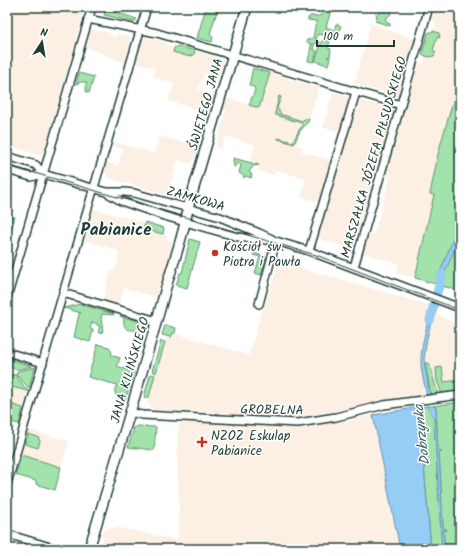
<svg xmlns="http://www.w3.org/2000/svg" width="467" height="556" font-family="Kalam,sans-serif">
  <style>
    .built { fill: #fbf0e3 }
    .green { fill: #a2e3ac; stroke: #609070 }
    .water { fill: #95cdf4; stroke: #6693a7 }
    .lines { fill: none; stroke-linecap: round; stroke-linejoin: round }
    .river { stroke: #95cdf4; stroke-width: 9 }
    .minor-casing { stroke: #1f3d34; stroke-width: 10 }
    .major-casing { stroke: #1f3d34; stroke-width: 12 }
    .minor { stroke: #fff; stroke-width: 7 }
    .major { stroke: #fff; stroke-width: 9 }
    .tram { stroke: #1f3d34; stroke-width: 1 }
    .poi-dot { fill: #c8321e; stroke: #fff; stroke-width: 1.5 }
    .labels { text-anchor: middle; stroke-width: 3; stroke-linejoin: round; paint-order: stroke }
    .street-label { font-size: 13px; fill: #1f3d34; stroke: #fff }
    .poi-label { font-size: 13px; fill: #1f3d34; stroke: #fff; text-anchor: start }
    .water-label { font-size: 14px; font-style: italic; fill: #3c6164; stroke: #fff }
    .district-label { font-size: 17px; font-weight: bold; fill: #1f3d34; stroke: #fff }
  </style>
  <rect width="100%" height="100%" fill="#fff"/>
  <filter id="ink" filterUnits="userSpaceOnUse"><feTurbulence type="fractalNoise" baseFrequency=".025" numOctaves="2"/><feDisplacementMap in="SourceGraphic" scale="8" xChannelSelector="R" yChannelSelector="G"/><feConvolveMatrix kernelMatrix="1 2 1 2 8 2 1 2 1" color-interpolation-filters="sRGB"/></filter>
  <g filter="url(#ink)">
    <g class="built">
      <polygon points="7,7 85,7 43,156 7,145"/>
      <polygon points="436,7 460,7 460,80 459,80 445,126 433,181 430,194 434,195 415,278 396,273 399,264 363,253 367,238 375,232 390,178 385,176 419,63 424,62 425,56 422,54 428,33 433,31 435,24 432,19"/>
      <polygon points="371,24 415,39 398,97 354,84"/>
      <polygon points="92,29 110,33 110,35 116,37 117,34 131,37 125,63 86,47"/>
      <polygon points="144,37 167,43 166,46 174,48 178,46 223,59 225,61 220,78 204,73 198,90 215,95 210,113 169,101 174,83 154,77 155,68 137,63"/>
      <polygon points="270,69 275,71 273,74 319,88 308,122 300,131 294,144 303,147 301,152 331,160 318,202 301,197 306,179 280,171 275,171 274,175 257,171 259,165 250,162 255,145 225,136 221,149 215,147 226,111 223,110 226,98 259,108 268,73 270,73"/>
      <polygon points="333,92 347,96 349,99 339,132 323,127"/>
      <polygon points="359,100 394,110 354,249 318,239"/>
      <polygon points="159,136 200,147 199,150 196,150 195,157 194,158 192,164 178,160 167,195 106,177 108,175 104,173 107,163 118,166 123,149 113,146 114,142 154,153"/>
      <polygon points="94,209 164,228 164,232 166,235 167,240 173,242 160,288 158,288 156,297 124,288 119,304 103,299 111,270 115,271 119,255 118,254 119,251 85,240"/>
      <polygon points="279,262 429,305 435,313 460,326 460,391 388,402 376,402 352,411 343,410 306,416 292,421 261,419 215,412 153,410 147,402 167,336 171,337 173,333 249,355 261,313 265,304"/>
      <polygon points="7,386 28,391 23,408 7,403"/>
      <polygon points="373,415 400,549 103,549 102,533 107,528 120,528 177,540 179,516 177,452 178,427 183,423 225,422 307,427"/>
      <polygon points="29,430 69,441 61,467 21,455"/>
    </g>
    <g class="green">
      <polygon points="206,7 222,7 221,9 218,8 210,34 213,38 212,42 197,38"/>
      <polygon points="324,7 332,7 326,27 334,30 336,24 341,26 338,34 331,39 331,35 325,33 324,35 318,34 316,40 319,42 319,44 315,43 313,49 317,51 314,62 308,61 311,46 313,44 310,44 306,41 307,40 313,38 316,21 308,20 308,18 310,16 319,16 322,14"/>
      <polygon points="386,7 390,8 392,9 391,14 385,19 386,21 390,24 390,26 375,21 377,18 376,15"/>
      <polygon points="106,9 137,19 134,22 104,15"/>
      <polygon points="433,31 439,33 440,38 437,37 433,51 436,52 434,56 428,57 422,54 428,33"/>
      <polygon points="324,40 330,41 328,48 331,49 330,57 327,57 330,58 328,65 315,61 322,41"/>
      <polygon points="178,46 195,51 193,56 190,55 190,57 173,52 174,48"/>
      <polygon points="253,68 270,73 259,108 249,105 255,90 254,87 249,85"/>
      <polygon points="79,73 94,77 89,93 86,92 86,82 80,82 76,85"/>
      <polygon points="459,80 460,80 460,293 456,290 415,278 434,195 430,194 439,150"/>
      <polygon points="279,96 281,97 277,108 280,112 280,114 302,121 304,119 309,119 308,122 300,131 294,144 278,139 278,138 293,142 299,130 303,125 301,123 276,115 275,113"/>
      <polygon points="233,158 259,165 253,166 249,172 252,175 251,178 246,176 244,178 243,175 239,173 241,165 238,163 236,166 234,167"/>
      <polygon points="7,215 15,217 8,241 7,240"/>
      <polygon points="145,222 164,228 163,234 143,229"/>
      <polygon points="190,239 200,242 187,288 176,285 180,273 182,273"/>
      <polygon points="254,253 266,257 261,275 255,273 260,257 253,255"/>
      <polygon points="80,304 114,314 113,315 102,314 101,318 103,331 100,334 98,332 100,326 97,325 97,324 92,322 90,329 93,330 90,342 74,337 79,314 81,313 64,308"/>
      <path d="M 120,316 L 146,323 L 147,325 L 145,332 C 135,327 122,336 124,318 Z"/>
      <polygon points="165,325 176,328 175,333 173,333 171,337 162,335"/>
      <polygon points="161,341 165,342 156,373 152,371"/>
      <path d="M 98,344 L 109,347 L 112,353 L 111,355 L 120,358 L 117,366 L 134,372 L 125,401 C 119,400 114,396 115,389 L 117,385 L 88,377 Z"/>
      <path d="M 7,358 L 32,366 C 22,368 15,373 7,364 Z"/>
      <polygon points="425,363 429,363 438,395 431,396"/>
      <polygon points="35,367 29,388 16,375 18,371"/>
      <polygon points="442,367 444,382 460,380 460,391 442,394 437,381 436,368"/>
      <polygon points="7,374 15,375 28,391 7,386"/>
      <polygon points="152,374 155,375 149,397 145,398 144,397 150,375"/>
      <polygon points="460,402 460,549 445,549 443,530 446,529 443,528 439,452 442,452 438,450 436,408 433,406"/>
      <polygon points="7,403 23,408 19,424 7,421"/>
      <polygon points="427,406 434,418 442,549 431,549 419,408"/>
      <polygon points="137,426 156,427 154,450 128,447 134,428"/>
      <polygon points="28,434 38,437 40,441 38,448 25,444"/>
      <polygon points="21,455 61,467 55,490 36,484 36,481 16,475"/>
    </g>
    <g class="water">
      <polygon points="460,222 460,235 444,275 442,286 435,284"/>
      <path d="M 431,309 L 434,310 L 427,338 L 424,359 L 430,396 L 427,397 C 425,385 421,373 421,362 C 421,344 427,326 431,309 Z"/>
      <polygon points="427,406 433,406 436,408 438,450 442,452 439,452 443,528 447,530 447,531 443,530 445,549 442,549 434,418"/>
      <polygon points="419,407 431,549 400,549 373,415"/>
    </g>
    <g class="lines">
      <polyline class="river" points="430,320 442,274"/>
      <defs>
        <g id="minor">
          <polyline points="88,19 157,33 401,105"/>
          <polyline points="7,156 36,165 43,174"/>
          <polyline points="7,170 31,177 43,174 106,192 121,201 164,216 238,237 276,241 309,251 460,308"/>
          <polyline points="107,192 124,192 134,193 220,217 259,233 272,239"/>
          <polyline points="309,251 356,92"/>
          <polyline points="354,267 429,7"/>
          <polyline points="63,293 157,321"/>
          <polyline points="7,298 92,7"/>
          <polyline points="259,304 276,241"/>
          <polyline points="7,352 43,363"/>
          <polyline points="130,412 142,415 298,423 336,417 384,405 460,395"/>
          <polyline points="7,484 147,7"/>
          <polyline points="7,534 57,549"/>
        </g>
        <path id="major" d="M 89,549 C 114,467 139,384 162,302 C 170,270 183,240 188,208 L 247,7"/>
      </defs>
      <use href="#minor" class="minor-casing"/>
      <use href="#major" class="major-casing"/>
      <use href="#minor" class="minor"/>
      <use href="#major" class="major"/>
      <polyline class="tram" points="7,165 316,255 460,310"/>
    </g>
  </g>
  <g class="poi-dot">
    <circle cx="215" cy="253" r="4"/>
    <path d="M200 436h4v4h4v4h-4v4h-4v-4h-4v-4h4z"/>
  </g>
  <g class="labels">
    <g class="street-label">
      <text transform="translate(205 104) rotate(-74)" y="5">ŚWIĘTEGO JANA</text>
      <text transform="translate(373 157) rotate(-74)" y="5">MARSZAŁKA JÓZEFA PIŁSUDSKIEGO</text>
      <text transform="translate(196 198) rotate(16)" y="5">ZAMKOWA</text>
      <text transform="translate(129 370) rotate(-74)" y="5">JANA KILIŃSKIEGO</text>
      <text transform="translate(272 409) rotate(1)" y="5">GROBELNA</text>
    </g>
    <g class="poi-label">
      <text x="223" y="251">Kościół św.<tspan x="223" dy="15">Piotra i Pawła</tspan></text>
      <text x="211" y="440">NZOZ Eskulap<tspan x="211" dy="15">Pabianice</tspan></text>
    </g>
    <g class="water-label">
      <text transform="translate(421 435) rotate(-96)" y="5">Dobrzynka</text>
    </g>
    <g class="district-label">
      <text x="116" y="235">Pabianice</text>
    </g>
  </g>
  <rect width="467" height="556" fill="none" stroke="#fff" stroke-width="24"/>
  <rect x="12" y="12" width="443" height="532" fill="none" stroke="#1f3d34" stroke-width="1.5" filter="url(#ink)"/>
  <g transform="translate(42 42) rotate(12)" stroke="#ffffff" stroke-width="3" paint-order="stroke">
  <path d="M0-3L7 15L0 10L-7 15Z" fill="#1f3d34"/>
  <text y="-6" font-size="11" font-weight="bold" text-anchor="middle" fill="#1f3d34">N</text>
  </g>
  <path d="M317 40v6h77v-6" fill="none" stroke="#1f3d34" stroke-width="2"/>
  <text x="323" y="40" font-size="12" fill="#1f3d34" stroke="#ffffff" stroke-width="3" paint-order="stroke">100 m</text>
</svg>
